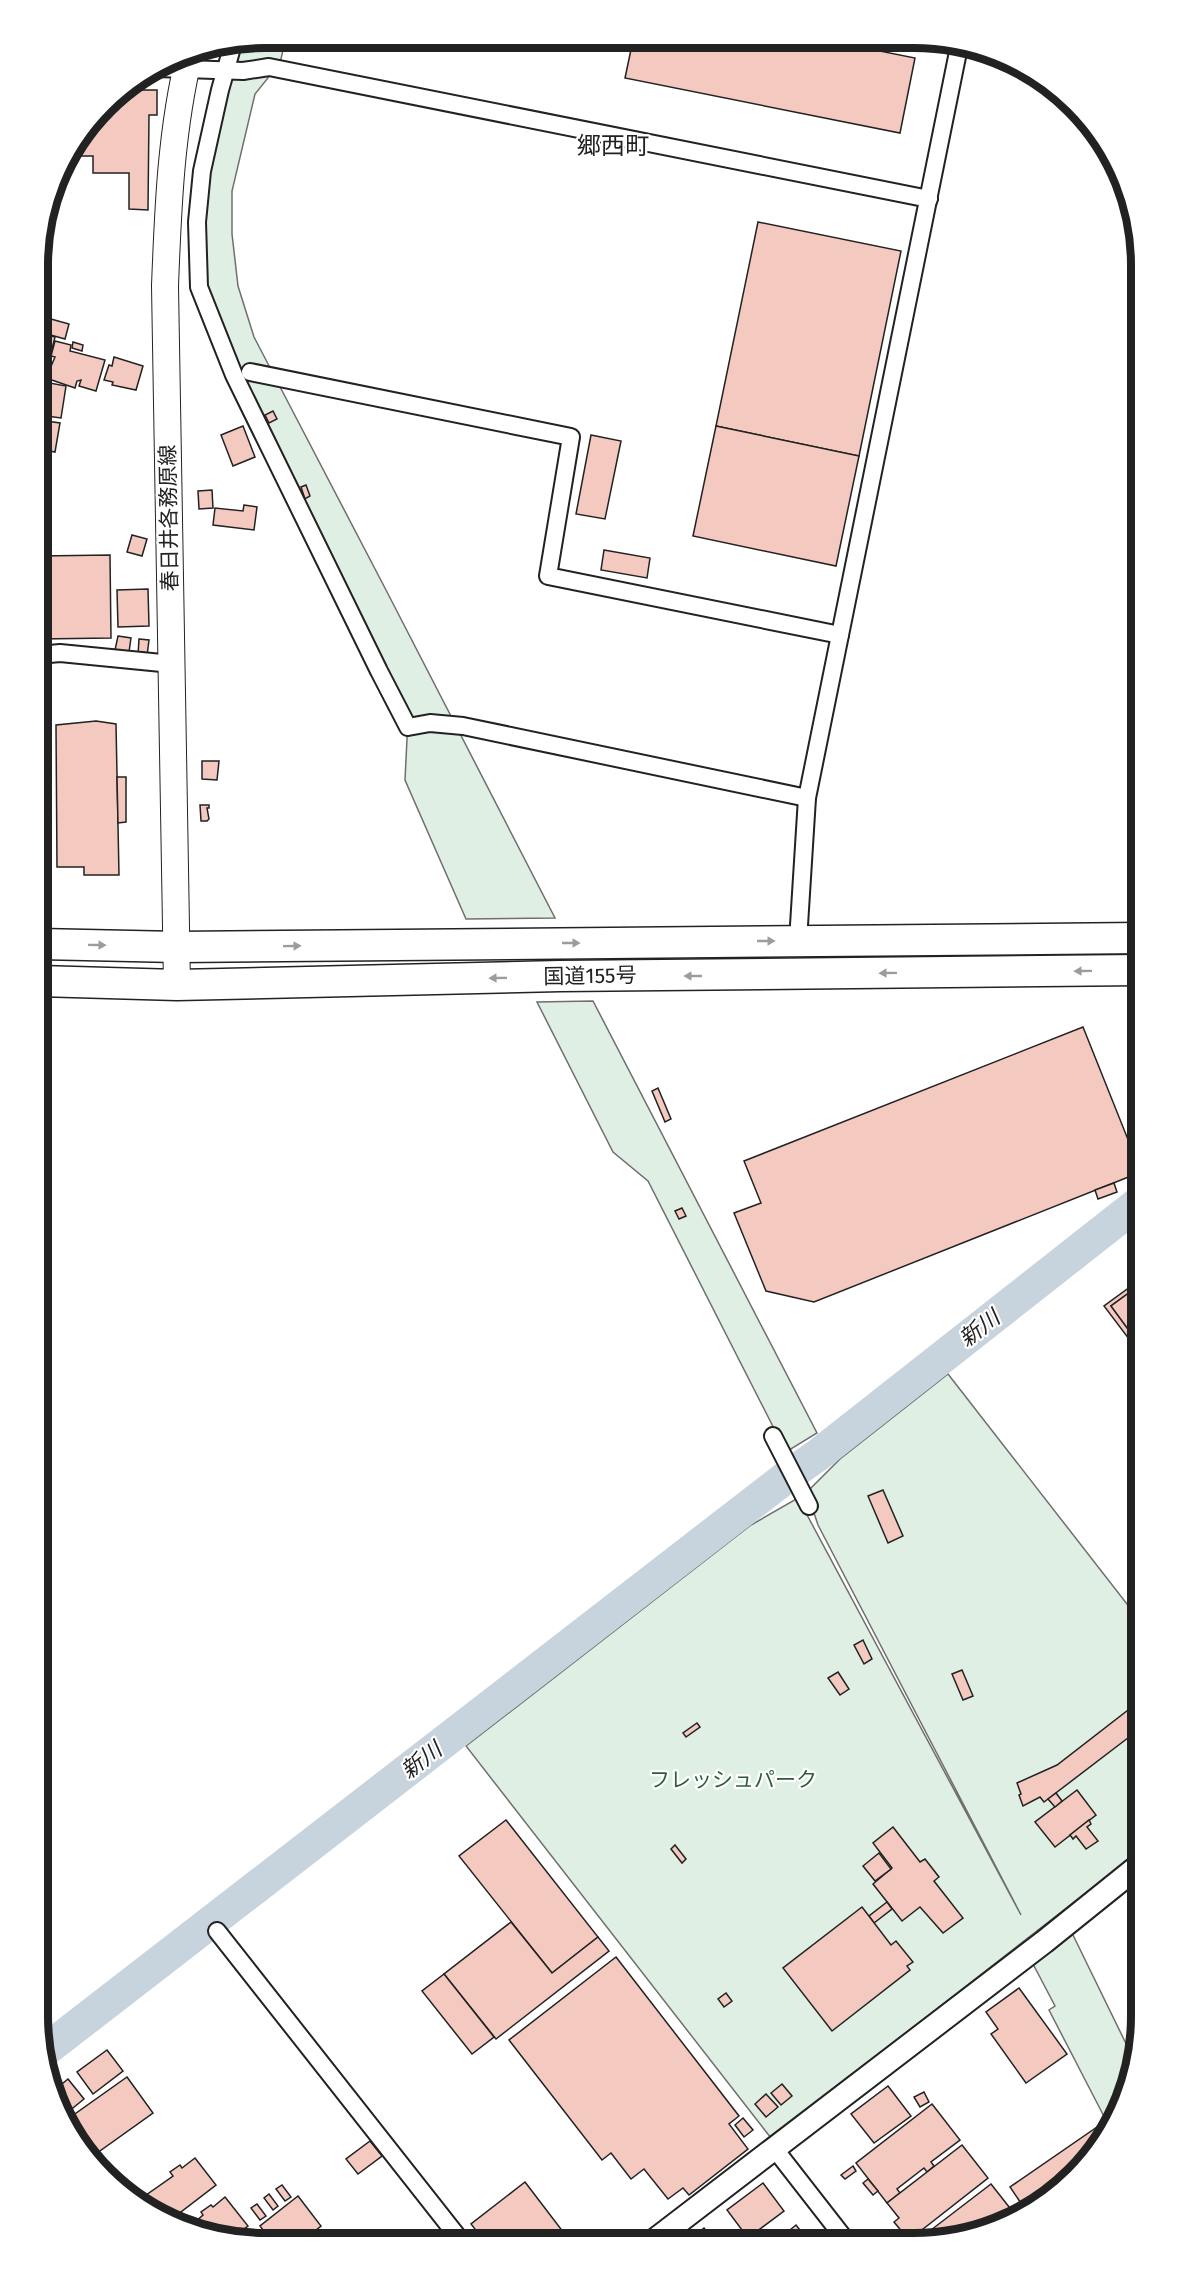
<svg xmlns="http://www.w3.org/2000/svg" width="1179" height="2281" font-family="'Fira Sans','Noto Sans JP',sans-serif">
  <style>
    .green { fill: #e0efe3; stroke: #6f6f6f; stroke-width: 1.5 }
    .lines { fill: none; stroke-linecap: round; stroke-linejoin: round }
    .river { stroke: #c7d3dd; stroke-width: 33 }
    .building { fill: #f3c9c0; stroke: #222; stroke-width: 1.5 }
    .street-casing { stroke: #222; stroke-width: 20 }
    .secondary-casing { stroke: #222; stroke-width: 26 }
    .primary-casing { stroke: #222; stroke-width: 28 }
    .highway-casing { stroke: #222; stroke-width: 33 }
    .street { stroke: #fff; stroke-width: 16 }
    .secondary { stroke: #fff; stroke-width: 22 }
    .primary { stroke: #fff; stroke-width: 26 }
    .highway { stroke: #fff; stroke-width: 30 }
    .oneway { fill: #9c9c9c }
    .labels { text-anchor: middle; stroke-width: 4.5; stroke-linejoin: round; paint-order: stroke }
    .street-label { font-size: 21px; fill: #222; stroke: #fff }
    .park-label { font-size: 21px; fill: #2f5e38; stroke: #fff }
    .water-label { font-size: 22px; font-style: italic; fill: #222; stroke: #fff }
    .quarter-label { font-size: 24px; fill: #222; stroke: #fff }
    .rim { fill: none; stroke: #222; stroke-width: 8 }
  </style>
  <rect width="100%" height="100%" fill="#fff"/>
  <g class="green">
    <polygon points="265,38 286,38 280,63 255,94 232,191 232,234 238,286 254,337 386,590 555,918 466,919 405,780 408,718 243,383 205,281 204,199 238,43"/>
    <polygon points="593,1001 817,1433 786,1452 648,1181 613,1152 537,1002"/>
    <polygon points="948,1374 1141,1622 1141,1850 771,2138 466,1746 751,1525 798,1498 1021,1915 818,1525 807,1492 840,1459"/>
    <polygon points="1072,1933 1134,2060 1124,2103 1110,2128 1049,2010 1055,2006 1032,1962"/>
  </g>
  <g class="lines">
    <polyline class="river" points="43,2052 785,1478 818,1455 1141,1201"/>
  </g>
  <g class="building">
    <polygon points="633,40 830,41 915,58 900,133 625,78"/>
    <polygon points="121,90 157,90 157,115 149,115 148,210 129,209 129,173 93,173 93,156 67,156 115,94"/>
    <polygon points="758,222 901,251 859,456 716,426"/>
    <polygon points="51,319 69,324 65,339 47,334"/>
    <polygon points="47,335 55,337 52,349 45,347"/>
    <polygon points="55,341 71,345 70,351 105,360 96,391 79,386 81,380 77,381 75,388 46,378 55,357 51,356"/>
    <polygon points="73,342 83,345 82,351 72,348"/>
    <polygon points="114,357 143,366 136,390 112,385 113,382 104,380 109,365 112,366"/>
    <polygon points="39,381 66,386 61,418 39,415"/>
    <polygon points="273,411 277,419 269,423 265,415"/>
    <polygon points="39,420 60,423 55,452 39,449"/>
    <polygon points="243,426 255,457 233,466 221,435"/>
    <polygon points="716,426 859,456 836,566 693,536"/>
    <polygon points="591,435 621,441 605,519 576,514"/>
    <polygon points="306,485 310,496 305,499 301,487"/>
    <polygon points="212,490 213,508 199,509 198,491"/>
    <polygon points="244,505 257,507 254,530 213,525 215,508 243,511"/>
    <polygon points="132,535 147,539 142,556 127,552"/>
    <polygon points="604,550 650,558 647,578 601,570"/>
    <polygon points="110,555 111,638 39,639 39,556"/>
    <polygon points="148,589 149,626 118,627 117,590"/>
    <polygon points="118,636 131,638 129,652 115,650"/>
    <polygon points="139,639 149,640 147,656 138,655"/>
    <polygon points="96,721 116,724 119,875 84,875 84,867 57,867 56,725"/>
    <polygon points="202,761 219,761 217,780 202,779"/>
    <polygon points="117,777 126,777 126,822 118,823"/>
    <polygon points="200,805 209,805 209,808 207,808 209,819 207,821 201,821"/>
    <polygon points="1083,1027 1141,1172 814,1302 766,1291 734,1213 761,1203 744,1161"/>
    <polygon points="658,1088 671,1119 665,1122 652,1091"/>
    <polygon points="1114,1183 1117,1192 1098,1199 1095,1190"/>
    <polygon points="682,1208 686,1216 679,1219 675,1211"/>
    <polygon points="1141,1279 1141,1284 1111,1306 1136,1340 1132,1343 1104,1306"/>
    <polygon points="1141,1284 1141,1336 1136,1340 1111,1306"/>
    <polygon points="883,1490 903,1536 888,1543 868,1496"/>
    <polygon points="863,1640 872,1659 864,1664 854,1645"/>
    <polygon points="962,1670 973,1696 963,1700 952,1674"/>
    <polygon points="838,1672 849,1689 840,1695 828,1678"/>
    <polygon points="1141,1700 1141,1728 1044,1802 1040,1797 1023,1806 1019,1795 1021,1794 1017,1783 1057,1765"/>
    <polygon points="697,1723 700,1727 686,1737 683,1733"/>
    <polygon points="1077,1790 1096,1815 1055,1847 1035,1822"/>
    <polygon points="1056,1793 1062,1801 1055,1807 1048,1799"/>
    <polygon points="506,1820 598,1937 552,1973 459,1856"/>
    <polygon points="1089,1820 1091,1824 1087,1827 1098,1841 1086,1849 1076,1836 1073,1839 1070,1835"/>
    <polygon points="893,1827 920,1862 925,1859 939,1877 934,1881 963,1918 943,1933 920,1907 902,1921 873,1884 892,1868 873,1843"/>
    <polygon points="675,1845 686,1859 682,1863 671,1849"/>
    <polygon points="879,1853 891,1869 875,1881 863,1866"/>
    <polygon points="887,1902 892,1909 874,1923 869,1916"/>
    <polygon points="862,1907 891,1945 896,1941 913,1962 907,1966 910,1970 832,2031 783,1968"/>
    <polygon points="511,1922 552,1973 598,1937 609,1951 496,2039 444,1974"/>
    <polygon points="616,1957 739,2116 729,2124 748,2149 689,2195 683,2188 668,2199 644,2169 631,2179 611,2153 602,2160 509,2040"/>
    <polygon points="444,1974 494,2037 472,2054 422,1991"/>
    <polygon points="1019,1988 1067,2054 1026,2083 991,2034 998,2029 986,2012"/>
    <polygon points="726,1993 732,2001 724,2007 718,1999"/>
    <polygon points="107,2050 123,2071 93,2094 77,2072"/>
    <polygon points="127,2077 153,2113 90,2158 76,2143 65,2121"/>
    <polygon points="68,2079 84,2099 63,2116 51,2093"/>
    <polygon points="782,2084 792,2096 781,2105 771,2093"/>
    <polygon points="888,2086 911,2116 874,2143 851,2114"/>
    <polygon points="924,2092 929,2102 920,2107 914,2097"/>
    <polygon points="766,2094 778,2107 766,2117 755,2104"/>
    <polygon points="932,2104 960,2140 931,2162 934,2166 927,2172 924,2168 897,2189 900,2193 887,2203 856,2163"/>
    <polygon points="743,2118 753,2130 744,2137 735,2125"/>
    <polygon points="1100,2125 1107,2134 1094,2155 1041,2205 1027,2212 1010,2187"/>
    <polygon points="370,2141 382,2156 358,2174 346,2159"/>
    <polygon points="962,2145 988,2178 909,2240 894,2222 899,2218 887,2203"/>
    <polygon points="195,2158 216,2185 169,2221 135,2200 144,2193 146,2195 173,2176 170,2172 180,2165 182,2168"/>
    <polygon points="853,2166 856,2171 845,2179 841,2175"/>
    <polygon points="868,2179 878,2191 873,2195 863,2183"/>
    <polygon points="525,2182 567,2237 559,2242 485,2242 471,2224"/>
    <polygon points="763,2183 784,2211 748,2238 727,2210"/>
    <polygon points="991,2184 1017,2217 987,2232 914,2243"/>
    <polygon points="282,2185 291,2197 285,2201 276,2189"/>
    <polygon points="269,2194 278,2206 273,2210 264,2198"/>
    <polygon points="298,2196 321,2226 301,2242 272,2242 260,2226"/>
    <polygon points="225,2197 248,2226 229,2240 187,2229 203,2215 201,2212 211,2205 213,2207"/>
    <polygon points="257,2204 266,2216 260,2220 251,2208"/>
    <polygon points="796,2225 810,2243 774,2243"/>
    <polygon points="704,2228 716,2243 685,2243"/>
    <polygon points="252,2230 261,2241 248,2242 244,2236"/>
    <polygon points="902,2232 910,2243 888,2243"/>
  </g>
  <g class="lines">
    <defs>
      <g id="street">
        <polyline points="233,44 220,90 202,171 197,222 199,287 234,375 379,671 408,727 430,723 463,726 807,798"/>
        <polyline points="157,68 243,71 269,67 929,199"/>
        <polyline points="250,372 571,437 548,576 840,635"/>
        <polyline points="39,655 60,653 172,664"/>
        <polyline points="798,941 807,798 960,42"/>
        <polyline points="773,1436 809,1506"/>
        <polyline points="217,1931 462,2242"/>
        <polyline points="774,2148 848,2243"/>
      </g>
      <polyline id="secondary" points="651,2243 1044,1942 1141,1864"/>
      <path id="primary" d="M 177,985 L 165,286 C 168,207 171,129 190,52"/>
      <g id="highway">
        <polyline points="39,944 177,947 1141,938"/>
        <polyline points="39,981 177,985 560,976 1141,970"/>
      </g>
    </defs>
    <use href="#street" class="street-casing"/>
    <use href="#secondary" class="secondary-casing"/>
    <use href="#primary" class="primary-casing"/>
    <use href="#highway" class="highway-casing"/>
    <use href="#street" class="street"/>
    <use href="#secondary" class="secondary"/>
    <use href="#primary" class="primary"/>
    <use href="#highway" class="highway"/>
  </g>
  <defs><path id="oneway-solid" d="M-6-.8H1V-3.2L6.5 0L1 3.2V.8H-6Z" transform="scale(1.5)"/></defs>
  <g class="oneway">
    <use href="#oneway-solid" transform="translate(766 941)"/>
    <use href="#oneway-solid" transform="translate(571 943)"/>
    <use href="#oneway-solid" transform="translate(97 945) rotate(1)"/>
    <use href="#oneway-solid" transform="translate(292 946) rotate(-1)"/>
    <use href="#oneway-solid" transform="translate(1083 971) rotate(179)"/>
    <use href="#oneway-solid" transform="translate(888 973) rotate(179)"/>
    <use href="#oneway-solid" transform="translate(693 976) rotate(180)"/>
    <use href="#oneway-solid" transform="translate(498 978) rotate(179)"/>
  </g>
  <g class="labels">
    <g class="street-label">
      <text transform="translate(169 518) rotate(-91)" y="7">春日井各務原線</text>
      <text transform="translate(590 976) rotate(-1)" y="7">国道155号</text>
    </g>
    <g class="park-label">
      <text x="733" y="1787">フレッシュパーク</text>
    </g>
    <g class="water-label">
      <text transform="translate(979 1328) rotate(-38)" y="8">新川</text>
      <text transform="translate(421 1760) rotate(-38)" y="8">新川</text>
    </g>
    <g class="quarter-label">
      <text x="613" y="154">郷西町</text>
    </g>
  </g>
  <path d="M0 0H1179V2281H0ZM265 48H914A217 217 0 0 1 1131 265V2016A217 217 0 0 1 914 2233H265A217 217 0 0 1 48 2016V265A217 217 0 0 1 265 48Z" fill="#fff" fill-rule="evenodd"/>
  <path class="rim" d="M265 48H914A217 217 0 0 1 1131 265V2016A217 217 0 0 1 914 2233H265A217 217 0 0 1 48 2016V265A217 217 0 0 1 265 48Z"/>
</svg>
